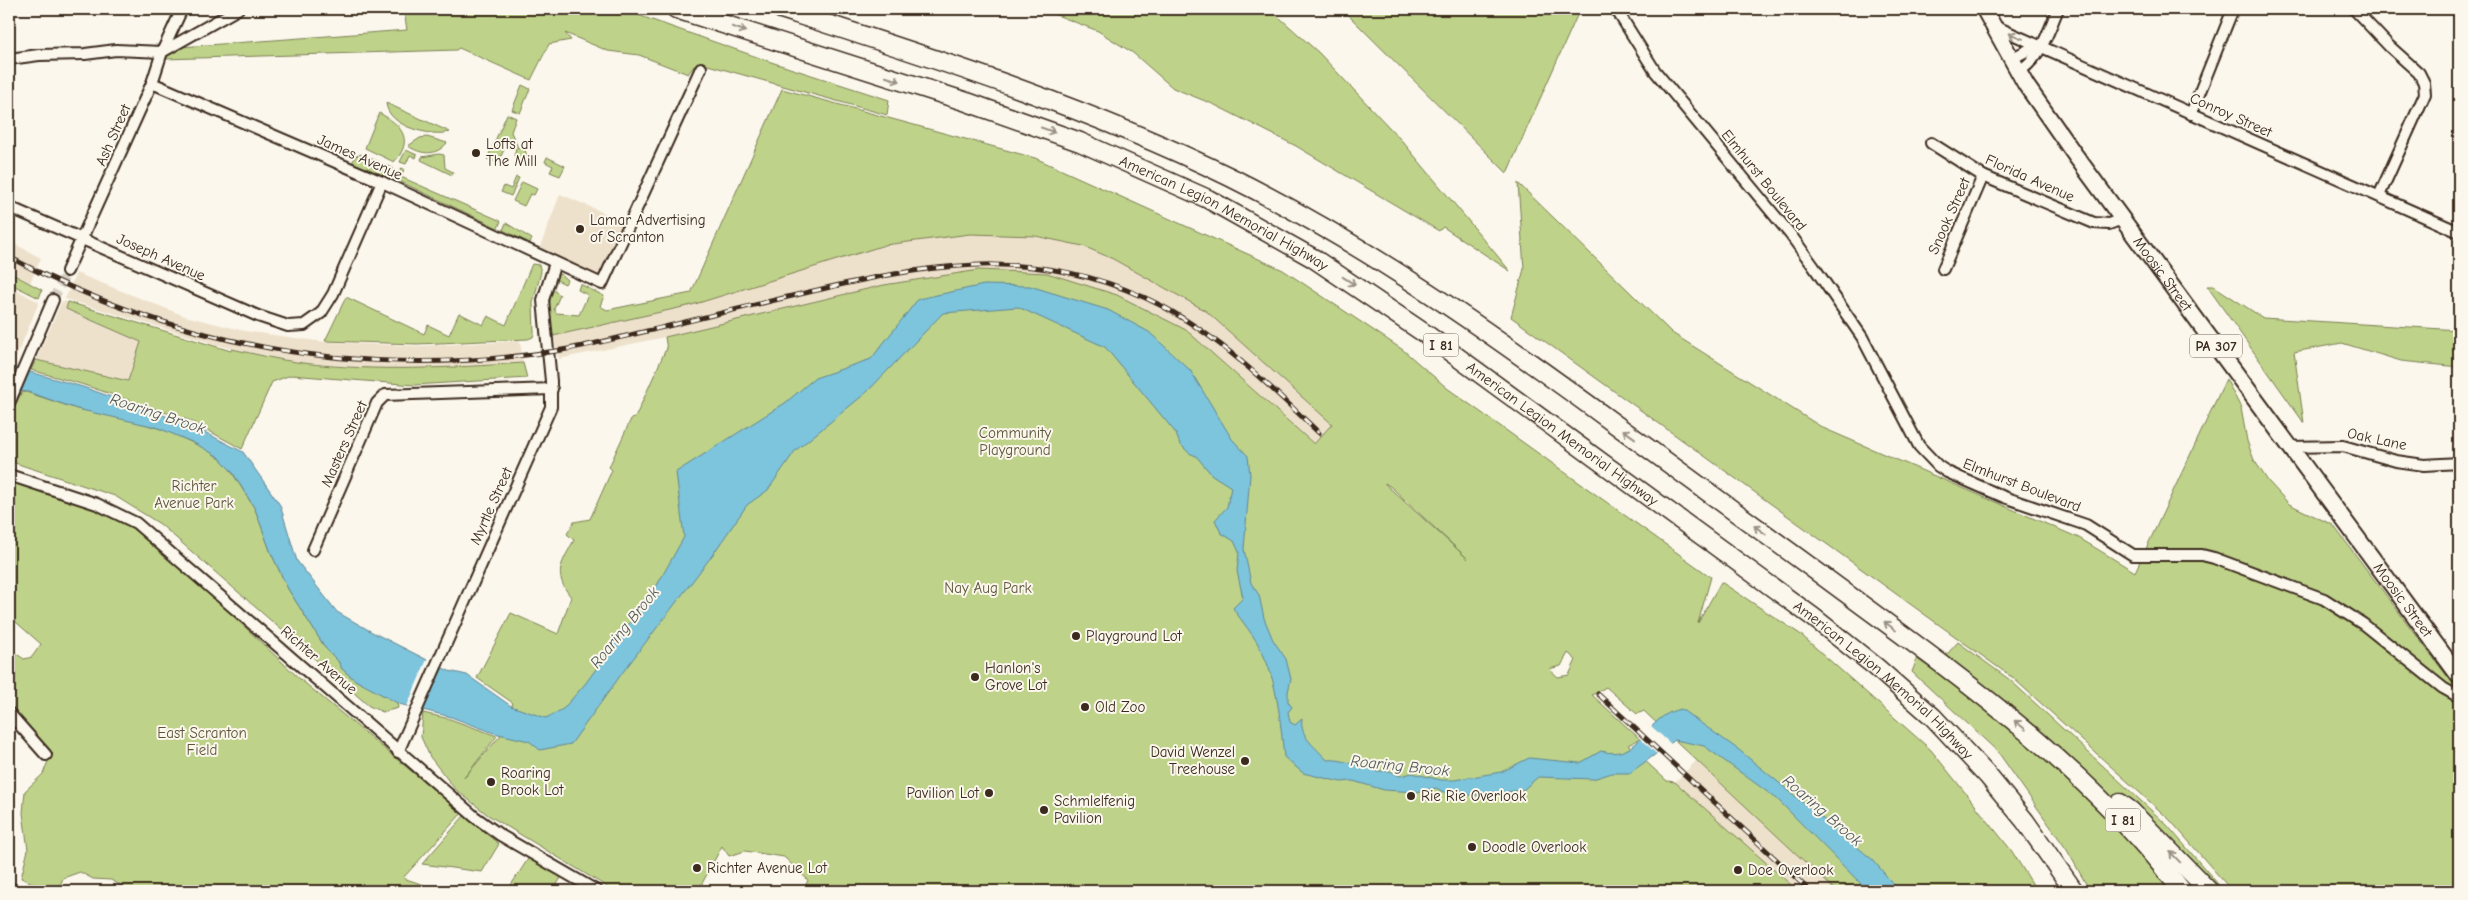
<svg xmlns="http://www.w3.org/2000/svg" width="2468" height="900" font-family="'Comic Neue',sans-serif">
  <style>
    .built { fill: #eee1cc }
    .green { fill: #bed389; stroke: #7c7e54; fill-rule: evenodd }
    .water { fill: #7dc4dd; stroke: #638691 }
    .pier { fill: #fbf7ec }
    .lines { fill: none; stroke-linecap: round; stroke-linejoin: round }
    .minor-tunnel { stroke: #d5cec3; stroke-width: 10; stroke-dasharray: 10 5; stroke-linecap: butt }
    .minor-casing { stroke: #3b2a1e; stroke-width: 14 }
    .primary-casing { stroke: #3b2a1e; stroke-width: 19 }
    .motorway-casing { stroke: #3b2a1e; stroke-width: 21 }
    .minor { stroke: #fbf7ec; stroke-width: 10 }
    .primary { stroke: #fbf7ec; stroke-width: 15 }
    .motorway { stroke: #fbf7ec; stroke-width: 18 }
    .rail-casing { stroke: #3b2a1e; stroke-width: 5 }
    .rail { stroke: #fbf7ec; stroke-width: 3; stroke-dasharray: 9; stroke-linecap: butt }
    .oneway { stroke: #9b9085 }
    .poi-dot { fill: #3b2a1e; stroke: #fbf7ec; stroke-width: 2 }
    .labels { text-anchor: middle; stroke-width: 4; stroke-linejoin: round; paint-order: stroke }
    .shield { fill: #fbf7ec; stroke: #75685c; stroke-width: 1 }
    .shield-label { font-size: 14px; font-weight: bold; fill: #3b2a1e }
    .street-label { font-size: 15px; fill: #3b2a1e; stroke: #fbf7ec }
    .poi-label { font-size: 15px; fill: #3b2a1e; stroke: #fbf7ec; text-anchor: start }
    .park-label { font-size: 15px; fill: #5c5439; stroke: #fbf7ec }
    .water-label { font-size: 16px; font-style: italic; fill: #4f5857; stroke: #fbf7ec }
  </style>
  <rect width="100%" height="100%" fill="#fbf7ec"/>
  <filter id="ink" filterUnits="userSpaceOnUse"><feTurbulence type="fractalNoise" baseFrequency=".02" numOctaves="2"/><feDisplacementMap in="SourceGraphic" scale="10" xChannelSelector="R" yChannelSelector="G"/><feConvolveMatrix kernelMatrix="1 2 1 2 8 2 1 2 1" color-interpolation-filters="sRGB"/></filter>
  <g filter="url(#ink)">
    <g class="built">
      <polygon points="560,194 626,222 601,280 537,255"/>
      <polygon points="970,234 1022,235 1056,240 1083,246 1113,259 1206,311 1332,424 1315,444 1186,330 979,270 884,285 665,337 559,359 553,336 692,305 858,252 914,240"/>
      <polygon points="9,241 41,258 30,283 9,270"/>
      <polygon points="76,273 185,316 245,331 325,342 367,344 417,346 520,341 523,363 432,369 380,369 301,363 232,349 65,299"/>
      <polygon points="9,286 39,302 16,358 9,356"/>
      <polygon points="62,301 68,302 66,309 141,342 128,381 36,360"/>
      <polygon points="1697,760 1716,777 1836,891 1798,891 1675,782"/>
    </g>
    <g class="green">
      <polygon points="408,9 621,9 771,62 889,100 887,115 697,62 688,74 639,55 608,51 565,33 571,40 549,44 531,80 459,48 456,50 165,59 171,49 181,47 407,30 404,11 408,13"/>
      <polygon points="1041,9 1270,9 1319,53 1403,142 1510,271 1443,227 1439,231 1296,146 1215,105 1173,88 1133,53 1098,31"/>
      <polygon points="1342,9 1580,9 1507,173"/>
      <polygon points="522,85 530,89 520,113 512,110"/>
      <path d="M 782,89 L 1035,158 L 1283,270 L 1403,350 L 1447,388 L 1711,577 L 1698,623 L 1721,582 L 1800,634 L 1931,750 L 2011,850 L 2037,891 L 1836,891 L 1647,714 L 1644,711 L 1637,714 L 1606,687 L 1592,695 L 1640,739 L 1628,745 L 1667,781 L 1675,782 L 1798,891 L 803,891 L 808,880 L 784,857 L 745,851 L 729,856 L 722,846 L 698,891 L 614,891 L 488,815 L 455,789 L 430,757 L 421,737 L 423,713 L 450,719 L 497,736 L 464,778 L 500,736 L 513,703 L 477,678 L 511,613 L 558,634 L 571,597 C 552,573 562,563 574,540 L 567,534 L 574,522 L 590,519 L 612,470 L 609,467 L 631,419 L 635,418 L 665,351 L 667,350 L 665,337 L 884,285 L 979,270 L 1047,273 L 1117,295 L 1186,330 L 1314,444 L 1332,424 L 1206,311 L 1113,259 L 1083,246 L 1035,236 L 970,234 L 885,245 L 692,305 L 553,336 C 548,314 549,298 554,276 L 560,274 L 567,280 L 565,284 L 557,280 L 552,289 L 560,295 L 554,309 L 556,313 L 579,315 L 588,295 L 578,290 L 580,284 L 604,296 L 600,306 L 607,310 L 691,293 ZM 1385,483 L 1391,487 L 1468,559 L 1385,484 ZM 1568,653 L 1576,660 L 1569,675 L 1558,677 L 1549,669 L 1561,666 Z"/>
      <path d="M 386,103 L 450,132 C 431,137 388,127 386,103 Z"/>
      <path d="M 379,113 C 401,124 415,140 394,162 L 365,148 Z"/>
      <polygon points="507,114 516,118 511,132 518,148 524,147 527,156 525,160 514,156 516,149 506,145 498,163 487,159"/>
      <path d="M 427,137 L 447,143 C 436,156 422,155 408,146 L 420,138 Z"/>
      <polygon points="406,150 417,155 416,158 410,155 406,164 400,162"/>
      <polygon points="360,154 379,162 375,173 352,163 356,155 359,156"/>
      <polygon points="439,154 444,155 445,168 453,172 452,175 421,160 422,157"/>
      <polygon points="547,157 565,166 560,176 550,172 553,166 545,162"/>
      <polygon points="382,164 393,168 389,179 378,174"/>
      <polygon points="401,168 404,169 401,177 501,221 498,228 399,181 397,177"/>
      <polygon points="516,177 519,178 511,196 501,192 504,186 511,189"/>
      <polygon points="522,182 537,189 534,195 530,194 524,206 513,201"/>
      <polygon points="1518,183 1672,333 1823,428 2079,538 2135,572 2226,379 2241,408 2247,441 2254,460 2268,481 2289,504 2333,525 2459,692 2459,891 2232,891 2170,820 2013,678 1511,317 1524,269"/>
      <polygon points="506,223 532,239 530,243 503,230"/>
      <polygon points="532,264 539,265 541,272 533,303 534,333 533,337 528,339 417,344 325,341 346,297 424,334 428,325 449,335 459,313 483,325 488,316 506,325"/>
      <polygon points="9,272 42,290 39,298 9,283"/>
      <polygon points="2207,286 2214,286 2263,318 2459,330 2459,367 2401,361 2342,343 2294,352 2304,423"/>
      <path d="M 68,302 L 231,351 L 232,349 C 255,354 279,360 303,363 C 376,372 449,368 523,363 L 527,378 L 414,385 L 291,375 L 272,382 L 242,449 L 191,421 L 81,384 L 31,370 L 36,360 L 128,381 L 141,342 L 66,309 Z"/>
      <polygon points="26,392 77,409 128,419 167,431 206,449 226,463 255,509 271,553 288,589 326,649 338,661 342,669 355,680 397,701 398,708 383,712 369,706 160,524 115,496 9,461 9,420 21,393"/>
      <polygon points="9,480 88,502 145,533 300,679 462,813 403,878 442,891 131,891 111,880 93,879 80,872 63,878 58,891 52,891 21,878 28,850 23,813 25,791 43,774 50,756 9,710 9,649 24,659 32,657 41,644 9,616"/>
      <polygon points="1958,642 2010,680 2167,825 2224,891 2090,891 2067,850 1998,752 1912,672 1917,659 1933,670"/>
      <polygon points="464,816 499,844 482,872 422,864"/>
      <polygon points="530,856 562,876 553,891 507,891"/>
    </g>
    <path class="water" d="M 984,285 L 1030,286 L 1108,310 L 1149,332 L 1190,370 L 1232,439 L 1248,456 L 1250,475 L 1244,549 L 1251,583 L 1259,595 L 1264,618 L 1273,640 L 1286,659 L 1291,679 L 1288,692 L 1288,702 L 1292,707 L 1288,712 L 1290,722 L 1295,725 L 1302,719 C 1299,737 1317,748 1327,760 C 1342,758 1356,767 1371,767 L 1376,771 L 1390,771 L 1400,776 L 1412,773 L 1441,780 L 1454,780 L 1501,772 L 1529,758 L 1580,763 L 1601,751 C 1643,762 1644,715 1681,709 L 1739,750 L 1873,860 L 1899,891 L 1868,891 L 1777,799 L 1704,746 L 1675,740 L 1630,773 L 1612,773 L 1593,779 L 1538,777 L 1523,790 L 1481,795 L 1449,795 L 1436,788 L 1416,792 L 1384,790 L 1353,781 L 1341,782 L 1303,773 L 1284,757 C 1280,720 1278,683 1261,650 C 1254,635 1242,622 1233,608 L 1243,598 L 1237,571 L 1239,552 L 1234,541 L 1221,533 L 1215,520 L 1227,507 L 1231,487 L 1212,475 L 1196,456 L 1189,453 L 1180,444 L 1175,432 L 1105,347 L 1018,307 L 943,313 L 867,392 L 795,451 L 768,490 L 747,505 L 711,557 L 623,672 L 571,744 L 540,750 L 529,741 L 494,733 L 451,717 L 399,704 L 355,680 L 342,669 L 338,661 L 326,649 L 288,589 L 271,553 L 255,509 L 233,473 L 219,457 L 194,443 L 156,427 L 77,409 L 28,392 L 9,390 L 9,366 L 83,387 L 191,425 L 243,452 L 280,505 L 297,561 L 337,612 L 372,632 L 449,671 L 467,675 L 511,706 L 546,718 L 563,709 L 585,684 L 656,587 L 684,537 L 676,472 L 785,403 L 815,378 L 871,359 L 918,299 Z"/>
    <g class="pier">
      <polygon points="428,657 442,665 421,714 407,706"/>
      <polygon points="1650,725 1672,745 1659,756 1638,737"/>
    </g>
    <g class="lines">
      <polyline class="minor-tunnel" points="53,300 67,271"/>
      <defs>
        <g id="minor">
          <polyline points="1616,9 1655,71 1790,234 1814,267 1862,337 1919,446 1938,466 1947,472 2004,497 2086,525 2133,555 2202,555 2214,558 2324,599 2363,624 2443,688 2459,697"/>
          <polyline points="2354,9 2389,46 2419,73 2424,83 2425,94 2379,196"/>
          <polyline points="1992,25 2459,232"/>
          <polyline points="9,59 39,55 85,54 116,50 162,52 238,9"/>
          <polyline points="2011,59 2032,48 2041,47"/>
          <path d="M 2018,72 C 2041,58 2048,32 2058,9"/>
          <polyline points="152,83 382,182 602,284 701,68"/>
          <polyline points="2191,114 2233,9"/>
          <polyline points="1931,143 1983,176 2094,223 2109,224 2122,219"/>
          <polyline points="9,207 258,316 288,326 304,325 321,313 333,294 382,182"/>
          <polyline points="1943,269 1983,176"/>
          <polyline points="67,271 152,83 162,52 182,9"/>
          <polyline points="9,403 53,300"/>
          <polyline points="2289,447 2343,446 2396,461 2424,465 2459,463"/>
          <polyline points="9,475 97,504 136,523 475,817 500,835 597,891"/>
          <polyline points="313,550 377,403 385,395 552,389"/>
          <polyline points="9,713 46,755"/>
          <polyline points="398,752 551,407 551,381 543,300 555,263"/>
          <polyline points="9,888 16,891"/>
        </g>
        <g id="primary">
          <path id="s1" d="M 1984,9 L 2026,85 L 2075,155 L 2459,676"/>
        </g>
        <g id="motorway">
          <path id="s2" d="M 676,9 L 967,102 L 1080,142 L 1208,199 L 1313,258 L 1430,337 L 1813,617 L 1876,667 L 1933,717 L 1988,776 L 2025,821 L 2074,891"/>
          <path d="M 781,9 C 933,58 1085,106 1230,177 C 1369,246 1494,335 1619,427 C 1684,475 1750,523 1816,571 C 1947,668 2082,760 2182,891"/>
          <polyline points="2120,803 2131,811 2209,891"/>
        </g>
      </defs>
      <use href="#minor" class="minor-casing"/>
      <use href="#primary" class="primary-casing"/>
      <use href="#motorway" class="motorway-casing"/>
      <use href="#minor" class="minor"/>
      <use href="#primary" class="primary"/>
      <use href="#motorway" class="motorway"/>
      <defs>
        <g id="rail">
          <path d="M 9,257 C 181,348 364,380 556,351 C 589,346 620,337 652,330 C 709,316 765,302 822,289 C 942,261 1047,247 1162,306 C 1221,338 1271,387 1319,433"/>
          <polyline points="1598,694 1810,891"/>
        </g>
      </defs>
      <use href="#rail" class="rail-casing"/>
      <use href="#rail" class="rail"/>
    </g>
    <defs><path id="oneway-shaft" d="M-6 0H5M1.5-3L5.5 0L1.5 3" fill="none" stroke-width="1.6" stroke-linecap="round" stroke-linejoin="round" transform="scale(1.25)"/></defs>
    <g class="oneway">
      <use href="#oneway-shaft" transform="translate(739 29) rotate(18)"/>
      <use href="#oneway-shaft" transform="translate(2016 36) rotate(-158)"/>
      <use href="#oneway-shaft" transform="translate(893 79) rotate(18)"/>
      <use href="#oneway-shaft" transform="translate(1048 130) rotate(19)"/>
      <use href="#oneway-shaft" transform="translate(1349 281) rotate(33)"/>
      <use href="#oneway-shaft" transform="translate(1629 434) rotate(-144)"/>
      <use href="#oneway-shaft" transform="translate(1760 530) rotate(-144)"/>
      <use href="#oneway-shaft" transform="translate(1890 626) rotate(-143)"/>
      <use href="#oneway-shaft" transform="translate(2020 725) rotate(-141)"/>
      <use href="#oneway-shaft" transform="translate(2175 857) rotate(-134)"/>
    </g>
  </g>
  <g class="poi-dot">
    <circle cx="476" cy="153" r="5"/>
    <circle cx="580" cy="229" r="5"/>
    <circle cx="1076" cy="636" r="5"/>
    <circle cx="975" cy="677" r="5"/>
    <circle cx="1085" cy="707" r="5"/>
    <circle cx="1245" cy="761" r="5"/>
    <circle cx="491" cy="782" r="5"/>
    <circle cx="989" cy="793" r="5"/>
    <circle cx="1411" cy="796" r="5"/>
    <circle cx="1044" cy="810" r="5"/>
    <circle cx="1472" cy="847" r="5"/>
    <circle cx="697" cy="868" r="5"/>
    <circle cx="1738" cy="870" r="5"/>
  </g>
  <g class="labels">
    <g class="shield">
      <rect x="1423.5" y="333.5" width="35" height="23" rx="4"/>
      <rect x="2190" y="334.5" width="52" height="23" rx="4"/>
      <rect x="2105.5" y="808.5" width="35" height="23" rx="4"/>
    </g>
    <g class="shield-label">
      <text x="1441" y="350">I 81</text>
      <text x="2216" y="351">PA 307</text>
      <text x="2123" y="825">I 81</text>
    </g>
    <g class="street-label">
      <text transform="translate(2231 115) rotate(24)" y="5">Conroy Street</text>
      <text transform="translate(113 135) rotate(-66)" y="5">Ash Street</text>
      <text transform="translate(360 157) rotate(24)" y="5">James Avenue</text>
      <text transform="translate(2030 178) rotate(24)" y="5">Florida Avenue</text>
      <text transform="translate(1764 180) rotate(51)" y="5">Elmhurst Boulevard</text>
      <text dy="5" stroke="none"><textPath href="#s2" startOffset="586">American Legion Memorial Highway</textPath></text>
      <text transform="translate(1949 216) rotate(-66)" y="5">Snook Street</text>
      <text transform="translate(161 257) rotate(24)" y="5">Joseph Avenue</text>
      <text dy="5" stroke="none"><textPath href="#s1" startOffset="320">Moosic Street</textPath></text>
      <text dy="5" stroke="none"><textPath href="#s2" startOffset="991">American Legion Memorial Highway</textPath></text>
      <text transform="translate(2377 439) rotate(12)" y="5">Oak Lane</text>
      <text transform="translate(344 444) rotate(-66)" y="5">Masters Street</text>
      <text transform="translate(2022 485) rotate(21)" y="5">Elmhurst Boulevard</text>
      <text transform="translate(491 506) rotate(-66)" y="5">Myrtle Street</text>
      <text dy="5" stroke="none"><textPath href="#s1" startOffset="725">Moosic Street</textPath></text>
      <text transform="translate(319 660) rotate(41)" y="5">Richter Avenue</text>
      <text dy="5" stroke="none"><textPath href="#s2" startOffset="1396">American Legion Memorial Highway</textPath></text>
    </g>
    <g class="poi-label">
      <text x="486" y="149">Lofts at<tspan x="486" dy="17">The Mill</tspan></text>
      <text x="590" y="225">Lamar Advertising<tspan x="590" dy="17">of Scranton</tspan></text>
      <text x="1086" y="641">Playground Lot</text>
      <text x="985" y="673">Hanlon's<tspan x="985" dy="17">Grove Lot</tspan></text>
      <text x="1095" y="712">Old Zoo</text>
      <text x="1235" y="757" text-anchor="end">David Wenzel<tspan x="1235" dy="17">Treehouse</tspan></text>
      <text x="501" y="778">Roaring<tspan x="501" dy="17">Brook Lot</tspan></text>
      <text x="979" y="798" text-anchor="end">Pavilion Lot</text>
      <text x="1421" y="801">Rie Rie Overlook</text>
      <text x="1054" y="806">Schmlelfenig<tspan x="1054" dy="17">Pavilion</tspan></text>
      <text x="1482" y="852">Doodle Overlook</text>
      <text x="707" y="873">Richter Avenue Lot</text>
      <text x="1748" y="875">Doe Overlook</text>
    </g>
    <g class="park-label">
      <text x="1015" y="438">Community<tspan x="1015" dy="17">Playground</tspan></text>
      <text x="194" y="491">Richter<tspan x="194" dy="17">Avenue Park</tspan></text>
      <text x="988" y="593">Nay Aug Park</text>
      <text x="202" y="738">East Scranton<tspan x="202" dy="17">Field</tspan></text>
    </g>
    <g class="water-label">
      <text transform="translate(158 413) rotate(18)" y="6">Roaring Brook</text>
      <text transform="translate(624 627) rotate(-51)" y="6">Roaring Brook</text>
      <text transform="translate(1400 765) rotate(6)" y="6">Roaring Brook</text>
      <text transform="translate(1823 810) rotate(41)" y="6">Roaring Brook</text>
    </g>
  </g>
  <rect width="2468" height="900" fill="none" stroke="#fbf7ec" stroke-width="30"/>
  <rect x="15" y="15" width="2438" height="870" fill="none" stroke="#3b2a1e" stroke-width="2" filter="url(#ink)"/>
</svg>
